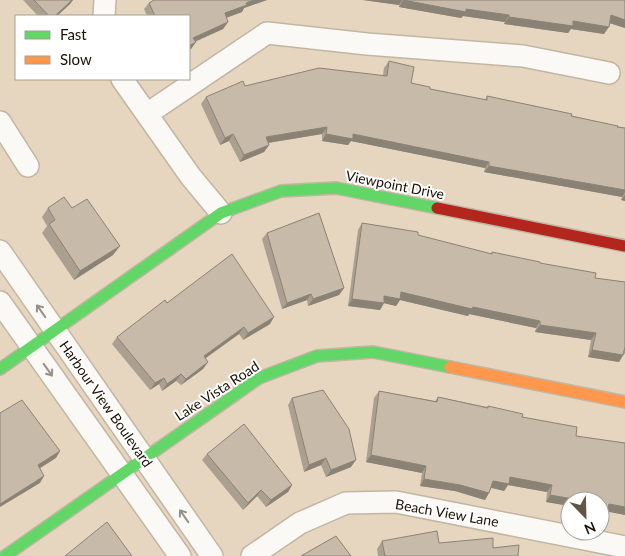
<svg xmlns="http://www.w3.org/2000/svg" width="625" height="556" font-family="Lato,sans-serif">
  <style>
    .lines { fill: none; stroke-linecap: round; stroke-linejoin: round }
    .street-casing { stroke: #c2b6a3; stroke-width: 24 }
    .fast-casing { stroke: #c2b6a3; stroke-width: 14 }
    .slow-casing { stroke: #c2b6a3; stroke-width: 14 }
    .jam-casing { stroke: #c2b6a3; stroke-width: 14 }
    .street { stroke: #fbf9f5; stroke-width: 21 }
    .fast { stroke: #63d668; stroke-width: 11 }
    .slow { stroke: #ff974d; stroke-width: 11 }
    .jam { stroke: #b3261e; stroke-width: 11 }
    .wall { fill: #aba090 }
    .shaded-wall { fill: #8b8276 }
    .building { fill: #c7baa8; stroke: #8b8276 }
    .oneway { stroke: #969188 }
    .labels { text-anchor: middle; stroke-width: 4; stroke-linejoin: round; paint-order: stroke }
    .street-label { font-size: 14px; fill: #1a1103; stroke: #fff }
  </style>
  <rect width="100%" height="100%" fill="#e6d6bf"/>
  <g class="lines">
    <defs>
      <g id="street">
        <polyline points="104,16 105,0"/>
        <polyline points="122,79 191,177 221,213"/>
        <polyline points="147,114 267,33 367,44 523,56 609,73"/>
        <polyline points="0,122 28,166"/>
        <polyline points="0,251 212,556"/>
        <polyline points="0,302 180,556"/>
        <polyline points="252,556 300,523 346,503 396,502 625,547"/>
      </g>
      <g id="fast">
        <polyline points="0,369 221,213 281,191 336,188 437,208"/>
        <polyline points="5,556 259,378 317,356 373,352 450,367"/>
      </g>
      <polyline id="slow" points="450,367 625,402"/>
      <polyline id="jam" points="437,208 625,246"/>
    </defs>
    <use href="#street" class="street-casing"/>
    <use href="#fast" class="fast-casing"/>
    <use href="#slow" class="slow-casing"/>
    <use href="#jam" class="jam-casing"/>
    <use href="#street" class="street"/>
    <use href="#fast" class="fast"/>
    <use href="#slow" class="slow"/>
    <use href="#jam" class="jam"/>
  </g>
  <g class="wall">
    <polygon points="23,0 73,0 70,4 57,16 38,16"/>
    <polygon points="154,0 267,0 244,8 242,12 226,18 228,22 223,29 195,42 191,49 189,50 189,16 147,16 144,9 149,3"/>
    <polygon points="363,0 625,0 625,28 610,23 604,34 571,29 568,33 504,24 505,22 463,16 461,18 399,7 399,5"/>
    <polygon points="389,61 411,83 430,89 485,100 487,96 625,128 625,201 621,200 622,197 484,172 485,168 351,141 348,145 322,141 322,134 268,143 269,145 264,152 240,162 229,141 220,145 201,104 206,97 245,86 383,75 384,68"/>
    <polygon points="48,208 72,208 113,255 74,280 42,233 47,226 42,217"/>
    <polygon points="362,223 418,235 491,254 492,252 540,263 595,278 625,282 625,354 624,354 619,362 588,357 591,340 535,332 536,328 469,314 468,316 400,300 396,306 384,303 380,310 348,306 358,230"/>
    <polygon points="267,233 344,288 339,295 308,306 307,300 282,309 262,239"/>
    <polygon points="167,303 270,324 243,340 239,334 205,358 208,362 203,369 181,385 176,381 162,391 159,384 150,390 112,344 117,337"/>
    <polygon points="379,391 435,401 438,397 487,407 488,406 522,417 576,436 625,443 625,515 607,511 601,521 600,520 600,501 570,501 570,506 546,502 547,492 508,485 504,491 491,488 485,500 455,491 420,486 422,473 366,462 374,398"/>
    <polygon points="292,398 351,467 326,477 321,465 304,472 288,405"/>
    <polygon points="207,454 292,485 288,492 266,507 257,496 243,510 202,460"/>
    <polygon points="382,541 439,543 493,548 518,556 378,556 377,549"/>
  </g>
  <g class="shaded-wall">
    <polygon points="72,0 73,0 70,4 57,16 55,16"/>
    <polygon points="254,0 267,0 244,8 242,12 220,20 225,13 246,3"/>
    <polygon points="363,0 402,0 399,5"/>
    <polygon points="403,0 466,9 509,15 505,22 463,16 461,18 399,7"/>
    <polygon points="611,15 625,20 625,28 606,22"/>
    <polygon points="509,17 573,21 609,27 604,34 571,29 568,33 504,24"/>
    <polygon points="228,22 223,29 189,44 193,38"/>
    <polygon points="196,42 191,49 189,50 189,46"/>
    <polygon points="327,127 322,134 261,144 266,137"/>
    <polygon points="233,134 229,141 220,145 225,138"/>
    <polygon points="326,134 353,134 489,162 485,168 351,141 348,145 322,141"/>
    <polygon points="269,145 264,152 240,162 244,155"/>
    <polygon points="489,166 625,190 625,192 622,197 484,172"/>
    <polygon points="625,195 625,201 621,200"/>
    <polygon points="120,246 113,255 74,280 80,271"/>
    <polygon points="344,288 339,295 308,306 313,299"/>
    <polygon points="401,292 473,307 540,321 536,328 469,314 468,316 400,300 396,306 379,302 384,296"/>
    <polygon points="311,294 307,300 282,309 287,303"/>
    <polygon points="352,299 384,303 380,310 348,306"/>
    <polygon points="274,317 270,324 243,340 248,333"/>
    <polygon points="540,325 596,333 591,340 535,332"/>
    <polygon points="244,327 239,334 199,363 204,356"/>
    <polygon points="592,350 623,355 619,362 588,357"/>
    <polygon points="208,362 203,369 181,385 186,379"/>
    <polygon points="181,374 176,381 162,391 167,384"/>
    <polygon points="164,378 159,384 150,390 155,383"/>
    <polygon points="60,451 56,458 34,472 38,465"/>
    <polygon points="371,455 426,466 422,473 366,462"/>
    <polygon points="326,458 321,465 304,472 309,465"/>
    <polygon points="356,460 351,467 326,477 331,470"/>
    <polygon points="44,476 40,483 0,507 0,504 3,502"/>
    <polygon points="510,477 552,485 547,492 508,485 504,491 489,487 493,481"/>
    <polygon points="424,479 460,485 489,493 485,500 455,491 420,486"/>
    <polygon points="292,485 288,492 266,507 271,500"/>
    <polygon points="261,490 257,496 243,510 248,503"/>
    <polygon points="550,495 585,501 570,501 570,506 546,502"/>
    <polygon points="609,504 625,507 625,515 604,511"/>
    <polygon points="600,513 606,514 601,521 600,520"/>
  </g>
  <g class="building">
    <polygon points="34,0 72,0 55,16 49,16"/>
    <polygon points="154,0 254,0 246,3 247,5 225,13 228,22 193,38 196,42 189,46 189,16 155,16 149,3"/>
    <polygon points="403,0 625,0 625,20 611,15 609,27 573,21 573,26 509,17 509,15 466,9 466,12"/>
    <polygon points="389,61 414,67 411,83 430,87 430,89 487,100 487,96 572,114 571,116 618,126 617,127 625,128 625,190 489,166 489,162 353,134 353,139 326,134 327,127 266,137 269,145 244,155 233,134 225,138 206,97 243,81 245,86 319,68 387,76"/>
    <polygon points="64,197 72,208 87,199 120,246 80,271 49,224 55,220 48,208"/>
    <polygon points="319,213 344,288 313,299 311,294 287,303 267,233"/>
    <polygon points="362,223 418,232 418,235 492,254 492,252 540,262 540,263 596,273 595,278 625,282 625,347 623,355 592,350 596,333 540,325 540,321 473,307 472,309 401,292 400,299 384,296 384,303 352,299"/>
    <polygon points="232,254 274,317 248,333 244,327 204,356 208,362 186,379 181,374 167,384 164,378 155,383 117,337 165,300 167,303"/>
    <polygon points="323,390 349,429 356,460 331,470 326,458 309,465 292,398"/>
    <polygon points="379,391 437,402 438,397 488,408 488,406 523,414 522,417 577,427 576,436 625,443 625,507 609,504 606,514 600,513 600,501 585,501 550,495 552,485 510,477 509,484 493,481 489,493 460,485 424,479 426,466 371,455"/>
    <polygon points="22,400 60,451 38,465 44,476 0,504 0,413"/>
    <polygon points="244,424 292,485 271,500 261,490 248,503 207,454"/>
    <polygon points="107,522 132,556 65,556"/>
    <polygon points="437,531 439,543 493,538 493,548 519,545 518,556 385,556 382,541"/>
    <polygon points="336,536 351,556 301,556"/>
  </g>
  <defs><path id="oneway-shaft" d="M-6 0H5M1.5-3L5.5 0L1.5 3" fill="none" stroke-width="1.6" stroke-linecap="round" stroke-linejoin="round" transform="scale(1.25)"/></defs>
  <g class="oneway">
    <use href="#oneway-shaft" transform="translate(41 311) rotate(-125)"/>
    <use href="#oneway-shaft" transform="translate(48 370) rotate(55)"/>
    <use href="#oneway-shaft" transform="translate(184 516) rotate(-125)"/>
  </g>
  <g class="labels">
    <g class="street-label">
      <text transform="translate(395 185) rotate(11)" y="5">Viewpoint Drive</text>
      <text transform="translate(217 391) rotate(-33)" y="5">Lake Vista Road</text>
      <text transform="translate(106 404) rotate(55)" y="5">Harbour View Boulevard</text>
      <text transform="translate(447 513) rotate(10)" y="5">Beach View Lane</text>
    </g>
  </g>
  <rect x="15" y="15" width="175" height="65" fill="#ffffff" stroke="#a3a09a"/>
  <rect x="25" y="31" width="25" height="8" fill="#63d668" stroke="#a3a09a"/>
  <text x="60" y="40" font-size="15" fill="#1a1103">Fast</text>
  <rect x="25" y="56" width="25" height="8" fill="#ff974d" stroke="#a3a09a"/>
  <text x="60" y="65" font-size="15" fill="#1a1103">Slow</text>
  <g transform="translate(585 516) rotate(157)"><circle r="24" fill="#ffffff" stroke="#a3a09a"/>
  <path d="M0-4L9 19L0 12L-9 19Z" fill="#615645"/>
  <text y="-8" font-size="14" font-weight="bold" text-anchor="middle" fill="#1a1103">N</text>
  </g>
</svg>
